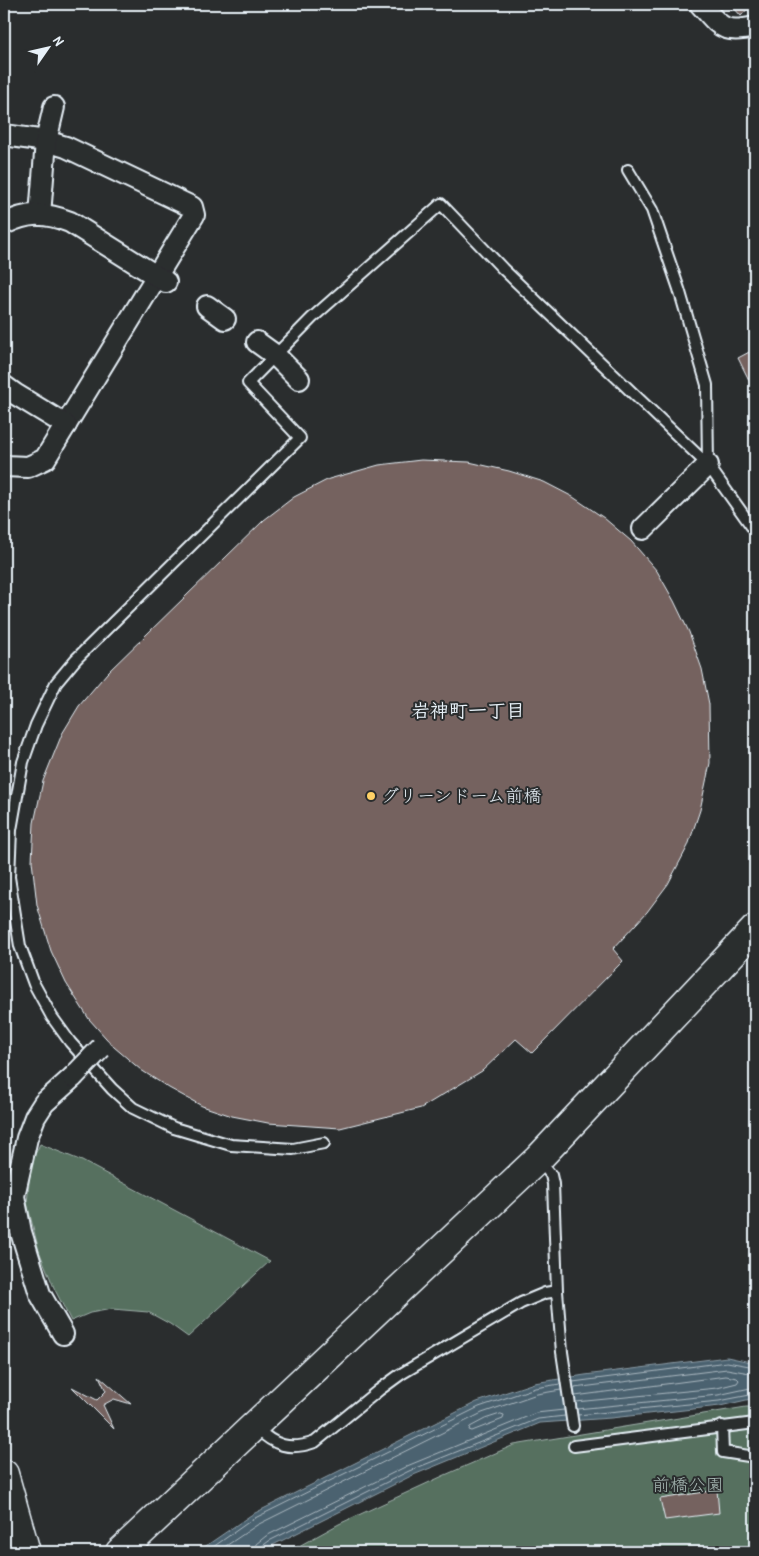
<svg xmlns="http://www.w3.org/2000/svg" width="759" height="1556" font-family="'Patrick Hand','Klee One',sans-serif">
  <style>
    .green { fill: #56705e; stroke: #9fb0ab }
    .water { fill: #4c626f; stroke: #8a9ba6 }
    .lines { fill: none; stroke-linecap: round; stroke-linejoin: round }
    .shore { stroke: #aab8c1; stroke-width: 1 }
    .building { fill: #74625e; stroke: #e8f1f8 }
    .lane-casing { stroke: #e8f1f8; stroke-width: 14 }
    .street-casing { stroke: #e8f1f8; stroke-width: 24 }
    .secondary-casing { stroke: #e8f1f8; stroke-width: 31 }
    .lane { stroke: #2a2d2e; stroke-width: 10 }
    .street { stroke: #2a2d2e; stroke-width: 20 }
    .secondary { stroke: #2a2d2e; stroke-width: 28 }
    .street-bridge-casing { stroke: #e8f1f8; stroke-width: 24; stroke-linecap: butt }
    .street-bridge { stroke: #2a2d2e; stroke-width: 20 }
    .poi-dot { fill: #ffd166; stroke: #2a2d2e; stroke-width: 2 }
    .labels { text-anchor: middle; stroke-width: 4; stroke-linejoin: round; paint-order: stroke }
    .poi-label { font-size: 18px; fill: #e8f1f8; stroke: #2a2d2e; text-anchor: start }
    .park-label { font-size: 18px; fill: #a6b7b3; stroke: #2a2d2e }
    .neighbourhood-label { font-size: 19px; font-weight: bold; fill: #e8f1f8; stroke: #2a2d2e }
  </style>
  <rect width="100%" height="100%" fill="#2a2d2e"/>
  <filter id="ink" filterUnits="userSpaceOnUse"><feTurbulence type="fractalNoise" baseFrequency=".02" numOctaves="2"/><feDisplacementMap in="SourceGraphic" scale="10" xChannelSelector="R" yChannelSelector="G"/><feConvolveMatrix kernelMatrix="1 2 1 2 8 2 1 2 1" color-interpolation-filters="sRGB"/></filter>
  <g filter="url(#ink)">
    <g class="green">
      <polygon points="40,1144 82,1161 270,1261 188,1337 170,1324 148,1312 112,1309 90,1313 71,1321 55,1290 39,1251 27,1203 31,1163"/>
      <polygon points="746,1407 755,1407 755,1552 288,1552 339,1524 445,1475 514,1445"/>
    </g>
    <polygon class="water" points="727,1357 755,1363 755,1398 720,1406 611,1418 540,1423 411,1476 271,1546 262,1552 197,1552 251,1515 477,1402 534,1383 585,1375"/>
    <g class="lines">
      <g class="shore">
        <polyline points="573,1382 727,1362 755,1367"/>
        <polyline points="574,1388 727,1369 755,1374"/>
        <polyline points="575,1396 726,1376 737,1378 739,1380 737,1383 717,1388 576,1402"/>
        <polyline points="577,1409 718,1395 755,1387"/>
        <polygon points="501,1414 504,1415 503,1419 472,1431 469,1430 470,1427 485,1419"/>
        <polyline points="578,1415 719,1401 755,1394"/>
        <polyline points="206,1552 253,1519 479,1407 535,1388 560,1384"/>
        <polyline points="217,1552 257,1525 482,1413 537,1394 561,1390"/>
        <polyline points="254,1552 256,1544 266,1536 407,1466 536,1413 564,1410"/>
        <polyline points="260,1552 261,1547 269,1541 409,1471 538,1419 565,1416"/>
      </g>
    </g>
    <g class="building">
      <polygon points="725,4 752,4 741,16 734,8 732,10"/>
      <polygon points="755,349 755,392 738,358"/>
      <polygon points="421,460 469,462 509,471 544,482 573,497 604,518 631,541 657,571 674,601 689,632 702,669 709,704 710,763 700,810 688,846 668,884 647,912 613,949 623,961 532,1053 516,1039 482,1071 421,1108 340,1128 268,1123 232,1116 202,1106 169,1088 141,1070 114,1047 89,1019 66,983 51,951 37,905 32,861 34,823 43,781 62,734 79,706 107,673 264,520 294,497 329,479 379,465"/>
      <polygon points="99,1376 131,1404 114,1399 103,1405 114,1429 72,1387 97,1400 106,1391"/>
      <polygon points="717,1490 719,1513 665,1520 660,1499"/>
    </g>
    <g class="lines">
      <defs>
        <g id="lane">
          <polyline points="628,170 652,210 679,289 707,385 708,465"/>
          <polyline points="324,1143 293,1149 231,1145 174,1128 133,1108 112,1089 70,1042 52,1017 34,984 20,946 9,877 11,830 23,762 36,725 56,683 76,659 300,438 248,383 312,318 441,204 503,269 708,465 755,531"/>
          <polyline points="539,1160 551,1175 553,1184 557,1291 562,1352 573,1426"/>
          <polyline points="722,1426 723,1452 755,1457"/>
          <path d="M 255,1427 C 275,1446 289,1451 315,1442 L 379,1390 L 401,1374 L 521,1303 L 545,1293 L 557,1291"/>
          <polyline points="574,1446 755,1423"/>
        </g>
        <g id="street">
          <path d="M 700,4 C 721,27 722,34 755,27"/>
          <polyline points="4,135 46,141 66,147 192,207 194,215 45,459 28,467 4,466"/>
          <polyline points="40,215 46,141 54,107"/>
          <path d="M 4,224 C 28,212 45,212 70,222 L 166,282"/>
          <polyline points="207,306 225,319"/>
          <polyline points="257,342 275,355 299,379"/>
          <polyline points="4,386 15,394 66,425"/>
          <polyline points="643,529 708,465"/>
          <polyline points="63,1334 40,1294 21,1232 14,1196 27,1138 35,1117 44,1103 73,1077"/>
        </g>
        <g id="secondary">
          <polyline points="4,1474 26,1552"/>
          <polyline points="120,1552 538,1159 755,929"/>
        </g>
      </defs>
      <use href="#lane" class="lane-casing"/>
      <use href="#street" class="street-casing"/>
      <use href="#secondary" class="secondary-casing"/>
      <use href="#lane" class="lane"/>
      <use href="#street" class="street"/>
      <use href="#secondary" class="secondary"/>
      <defs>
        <polyline id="street-bridge" points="73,1077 101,1048"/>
      </defs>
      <use href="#street-bridge" class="street-bridge-casing"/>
      <use href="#street-bridge" class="street-bridge"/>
    </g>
  </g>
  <circle class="poi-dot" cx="371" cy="796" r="5"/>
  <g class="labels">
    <g class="poi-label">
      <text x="381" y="802">グリーンドーム前橋</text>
    </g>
    <g class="park-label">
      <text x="688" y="1491">前橋公園</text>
    </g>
    <g class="neighbourhood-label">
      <text x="468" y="717">岩神町一丁目</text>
    </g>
  </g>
  <rect width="759" height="1556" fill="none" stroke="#2a2d2e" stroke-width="20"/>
  <rect x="10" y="10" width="739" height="1536" fill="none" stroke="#e8f1f8" stroke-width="2" filter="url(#ink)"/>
  <g transform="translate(48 48) rotate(56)" stroke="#2a2d2e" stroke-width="4" paint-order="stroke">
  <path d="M0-4L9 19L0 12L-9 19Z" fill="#e8f1f8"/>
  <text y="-8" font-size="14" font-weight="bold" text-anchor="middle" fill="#e8f1f8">N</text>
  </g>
</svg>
